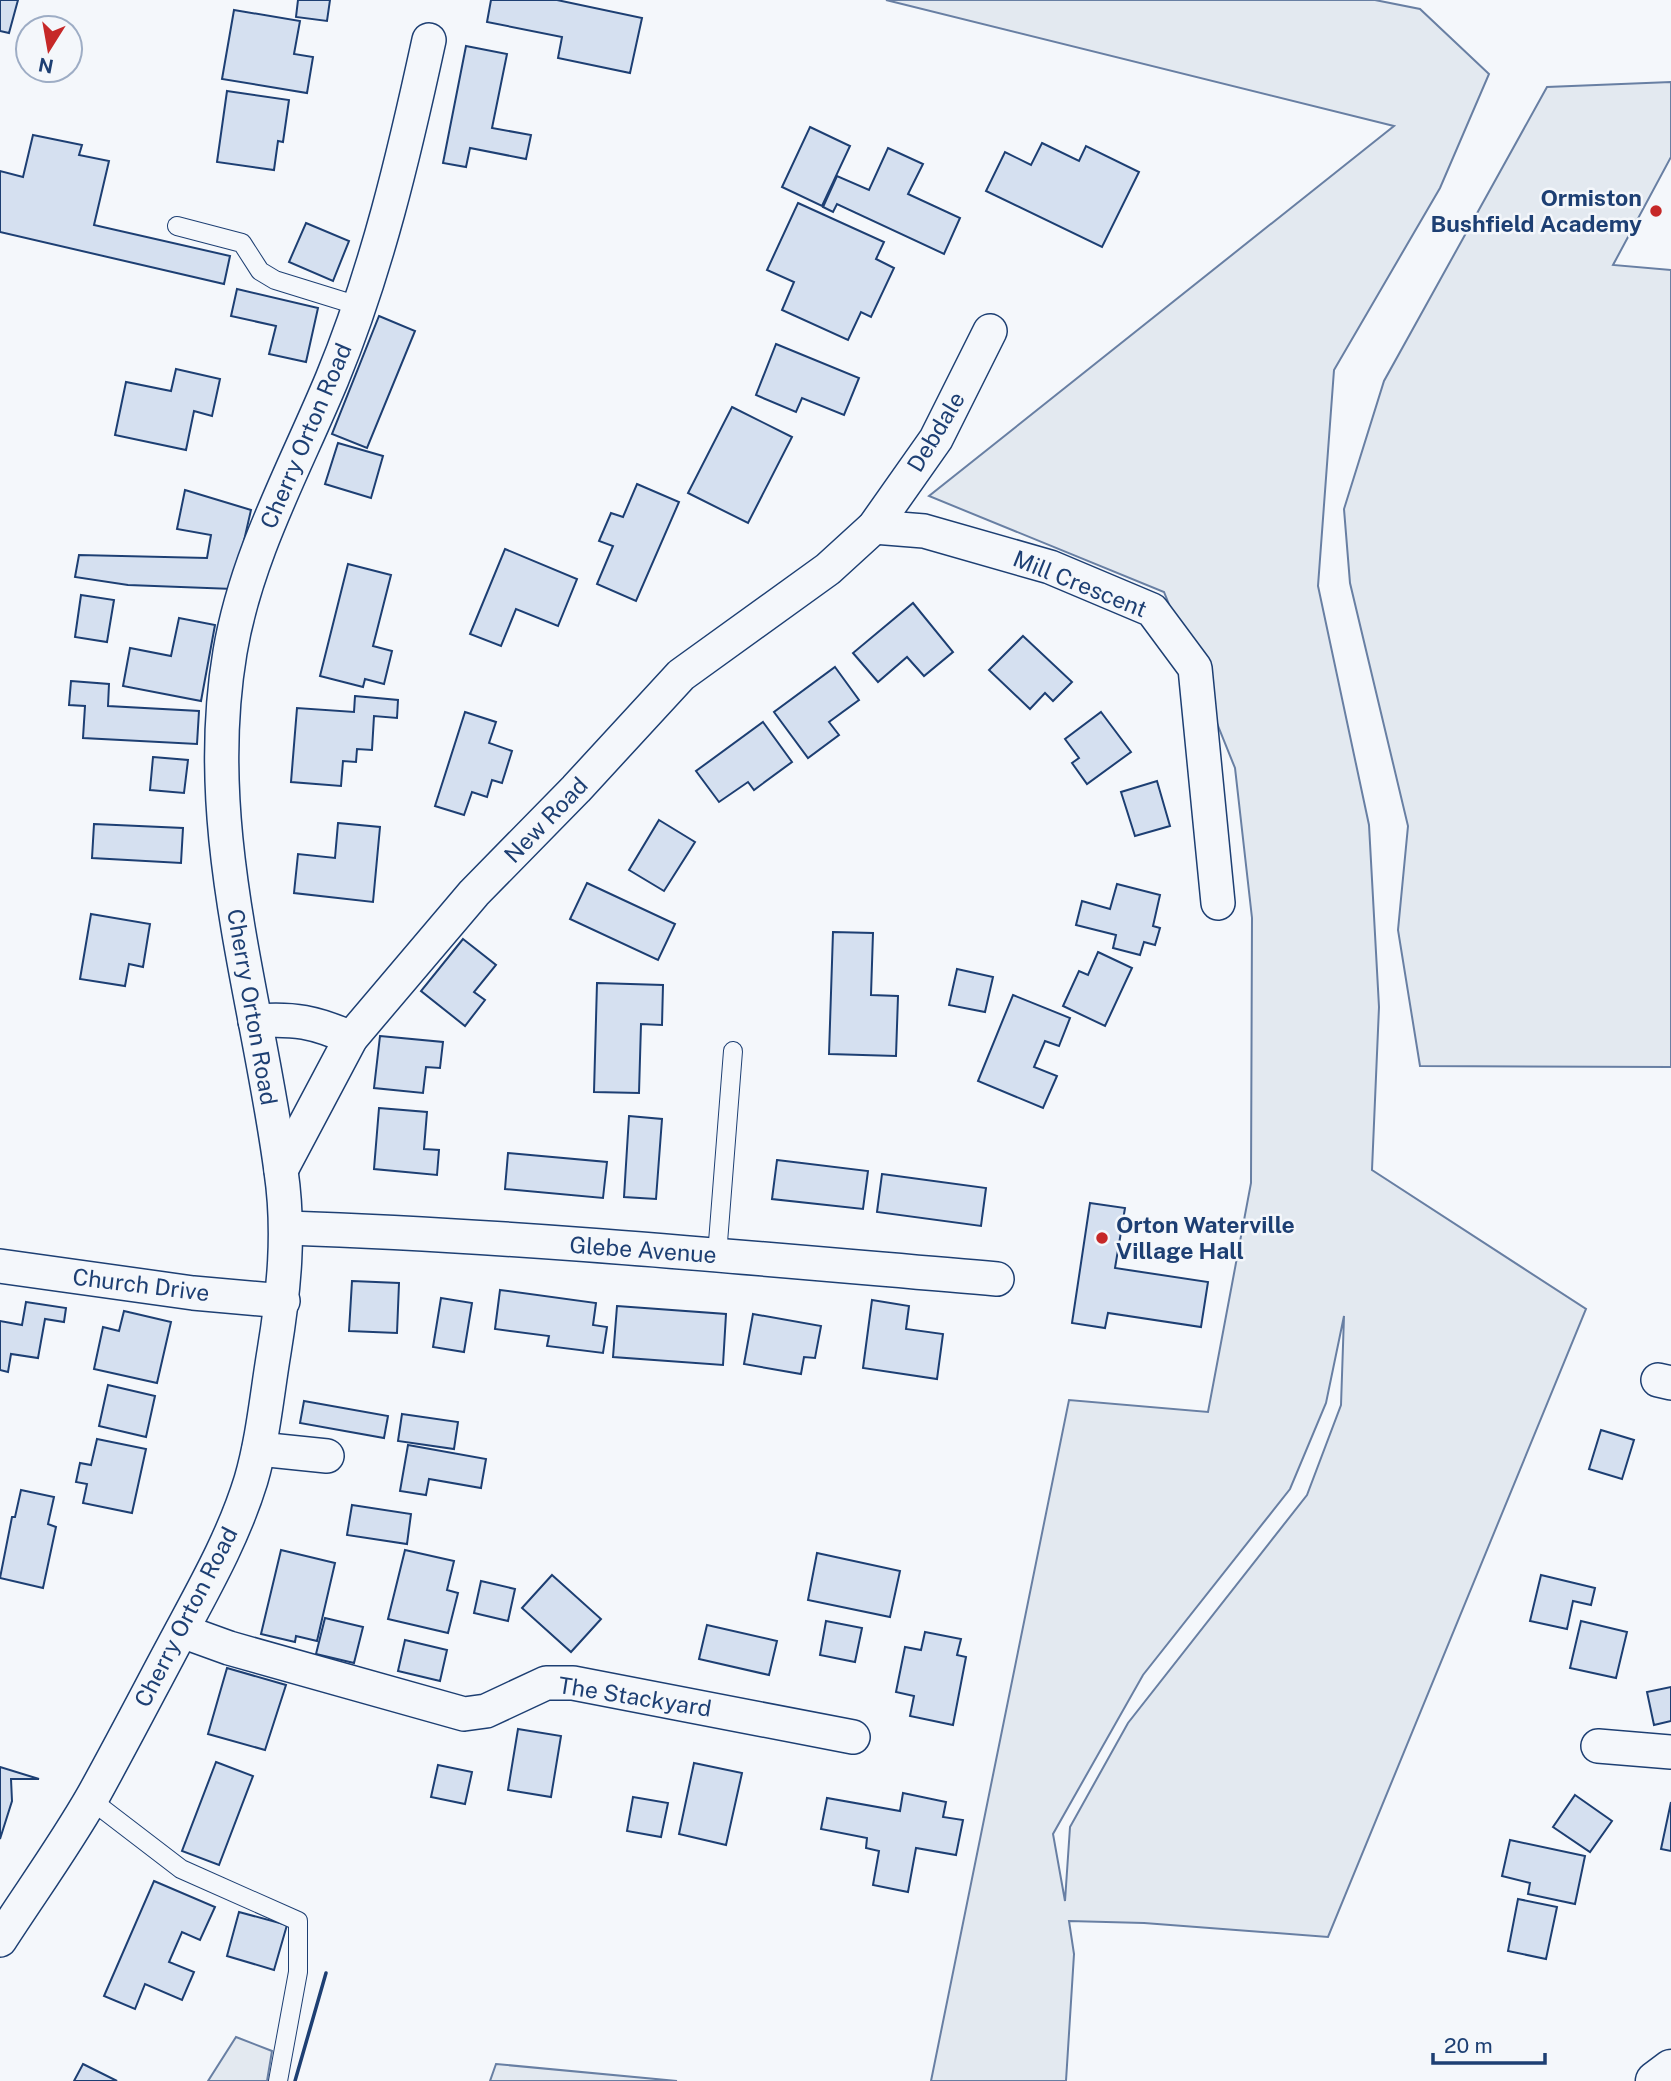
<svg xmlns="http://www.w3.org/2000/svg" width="1671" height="2081" font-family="'Public Sans',sans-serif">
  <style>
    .green { fill: #e3e9f0; stroke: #687fa3; stroke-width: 2; fill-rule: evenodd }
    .building { fill: #d5e0f0; stroke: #1d3f73; stroke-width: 2 }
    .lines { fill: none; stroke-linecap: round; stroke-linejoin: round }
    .service-casing { stroke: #1d3f73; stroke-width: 20 }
    .minor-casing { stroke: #1d3f73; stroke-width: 36 }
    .tertiary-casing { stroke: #1d3f73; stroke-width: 41 }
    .service { stroke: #f4f7fb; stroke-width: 18 }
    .minor { stroke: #f4f7fb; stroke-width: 33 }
    .tertiary { stroke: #f4f7fb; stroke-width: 38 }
    .wall { stroke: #1d3f73; stroke-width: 3.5 }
    .poi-dot { fill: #c62828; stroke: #f4f7fb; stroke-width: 2.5 }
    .labels { text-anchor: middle; stroke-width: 5; stroke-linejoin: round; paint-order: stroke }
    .poi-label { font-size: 23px; font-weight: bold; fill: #1d3f73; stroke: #f4f7fb; text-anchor: end }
    .street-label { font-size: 23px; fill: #1d3f73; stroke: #f4f7fb }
  </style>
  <rect width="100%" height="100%" fill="#f4f7fb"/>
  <g class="green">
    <path d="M 886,0 L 1375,0 L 1420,9 L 1489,74 L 1440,188 L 1334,370 L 1318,586 L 1369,825 L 1379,1007 L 1372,1170 L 1586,1309 L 1328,1937 L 1144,1923 L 1069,1921 L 1074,1954 L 1066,2081 L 931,2081 L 1069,1400 L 1208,1412 L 1251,1183 L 1252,918 L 1235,768 L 1164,592 L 929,496 L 1394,126 ZM 1344,1316 L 1341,1405 L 1307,1495 L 1128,1723 L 1070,1827 L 1065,1901 L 1053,1834 L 1143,1675 L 1290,1489 L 1326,1403 Z"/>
    <polygon points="1671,82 1671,157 1613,265 1671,270 1671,1067 1420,1066 1398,930 1408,826 1350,583 1344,509 1384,381 1547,87"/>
    <polygon points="236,2037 272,2051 267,2081 208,2081"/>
    <polygon points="496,2064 677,2081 490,2081"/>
  </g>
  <g class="building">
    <polygon points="0,0 18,0 9,33 0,31"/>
    <polygon points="298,0 330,0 327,21 296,17"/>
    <polygon points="491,0 557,0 642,18 630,73 558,58 562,37 487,22"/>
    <polygon points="234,10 300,21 294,54 313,57 307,93 222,79"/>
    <polygon points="466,46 507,54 492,128 531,135 526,159 470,148 466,167 443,163"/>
    <polygon points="227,91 289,100 283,142 278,141 274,170 217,162"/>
    <polygon points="810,127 850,146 822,206 782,187"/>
    <polygon points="33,135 82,145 79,155 109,161 94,225 230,256 224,284 0,232 0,171 23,177"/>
    <polygon points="1042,143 1079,161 1086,146 1139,172 1102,247 986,191 1005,152 1031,165"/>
    <polygon points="888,148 923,164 908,194 960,218 944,254 837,204 833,212 823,207 837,176 869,190"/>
    <polygon points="798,203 884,242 876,259 894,268 871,317 861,312 848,340 782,310 794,282 767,270"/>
    <polygon points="306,223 349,241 333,281 289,262"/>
    <polygon points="237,289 318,308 306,362 269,354 276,326 231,316"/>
    <polygon points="379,316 415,331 367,448 332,434"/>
    <polygon points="776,344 859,378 844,415 802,398 796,412 756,395"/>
    <polygon points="176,369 220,379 212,416 194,411 186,450 115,435 126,382 171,391"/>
    <polygon points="732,407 792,437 748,523 688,493"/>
    <polygon points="338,443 383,456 371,498 325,484"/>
    <polygon points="637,484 679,502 636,601 597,584 613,546 599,541 611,513 623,517"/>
    <polygon points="185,490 251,510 233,589 128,585 75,577 79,555 207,558 211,535 177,529"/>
    <polygon points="505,549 577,579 558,626 516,609 501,646 470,634"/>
    <polygon points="348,564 391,575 373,646 392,651 384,684 365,679 363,687 320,676"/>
    <polygon points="81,595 114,600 107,642 75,637"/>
    <polygon points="913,603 953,652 924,676 907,657 878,682 853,653"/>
    <polygon points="179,618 215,625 201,701 123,686 130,648 171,656"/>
    <polygon points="1023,636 1072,682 1053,701 1045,693 1030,709 989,670"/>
    <polygon points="835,667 859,700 829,722 839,735 808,758 774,712"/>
    <polygon points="71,681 109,684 108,706 199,711 197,744 83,738 85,706 69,705"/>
    <polygon points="355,696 398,700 397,718 374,716 372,750 357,749 356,762 343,761 341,786 291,782 297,708 354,712"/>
    <polygon points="465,712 496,722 489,743 512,751 502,783 492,780 487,797 472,792 464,815 435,806"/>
    <polygon points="1101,712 1131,752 1087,784 1072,763 1079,758 1065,739"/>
    <polygon points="763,722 792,762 754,790 748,782 719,802 696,771"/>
    <polygon points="153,757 188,760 184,793 150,790"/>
    <polygon points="1157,781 1170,826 1135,836 1121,792"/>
    <polygon points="659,820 695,842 664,891 629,870"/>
    <polygon points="338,823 380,827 373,902 294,893 298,854 335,858"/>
    <polygon points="94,824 183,828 181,863 92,858"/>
    <polygon points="587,883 675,924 658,960 570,919"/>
    <polygon points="1117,884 1160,895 1153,926 1160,928 1155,945 1144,942 1140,955 1113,948 1116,935 1076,925 1082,901 1110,909"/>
    <polygon points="91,914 150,924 143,967 129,964 125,986 80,979"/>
    <polygon points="833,932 873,933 871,995 898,996 896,1056 829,1054"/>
    <polygon points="463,939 496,965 474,992 485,1000 465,1026 421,991"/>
    <polygon points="1098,952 1132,968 1105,1026 1063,1006 1079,971 1088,975"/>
    <polygon points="957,969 993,977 985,1012 949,1005"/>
    <polygon points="597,983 663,985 662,1025 641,1024 639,1093 594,1092"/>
    <polygon points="1013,995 1070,1018 1059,1046 1045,1041 1034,1067 1057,1076 1043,1108 978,1081"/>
    <polygon points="380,1036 443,1042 440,1068 426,1067 423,1093 374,1088"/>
    <polygon points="379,1108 427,1112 424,1149 439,1150 437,1175 374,1169"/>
    <polygon points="629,1116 662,1119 656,1199 624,1197"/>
    <polygon points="508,1153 607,1162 603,1198 505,1189"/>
    <polygon points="777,1160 868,1171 863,1209 772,1199"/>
    <polygon points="882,1174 986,1188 981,1226 877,1212"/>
    <polygon points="1090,1203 1125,1208 1115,1268 1208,1282 1201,1327 1108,1313 1105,1328 1072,1323"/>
    <polygon points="352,1281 399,1283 397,1333 349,1331"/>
    <polygon points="500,1290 596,1303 593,1325 607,1327 603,1353 547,1346 549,1336 495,1329"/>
    <polygon points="441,1298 472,1303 464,1352 433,1347"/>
    <polygon points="872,1300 909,1306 906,1329 943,1334 937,1379 863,1368"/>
    <polygon points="26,1302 66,1308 64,1322 45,1319 38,1358 11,1354 8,1372 0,1370 0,1321 22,1325"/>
    <polygon points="617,1306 726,1314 723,1365 613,1357"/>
    <polygon points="124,1311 171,1322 157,1383 94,1369 103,1327 119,1331"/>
    <polygon points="753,1314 821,1326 815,1358 804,1357 801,1374 744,1364"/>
    <polygon points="108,1385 155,1396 146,1437 99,1426"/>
    <polygon points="304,1401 388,1416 384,1438 300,1423"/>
    <polygon points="402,1414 458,1422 454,1449 398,1441"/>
    <polygon points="1601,1430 1634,1440 1622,1479 1589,1469"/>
    <polygon points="97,1439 146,1449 132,1513 83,1503 87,1484 76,1482 80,1463 91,1465"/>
    <polygon points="408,1445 486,1459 481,1488 429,1479 426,1495 400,1491"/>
    <polygon points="21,1490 54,1497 48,1524 56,1527 43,1588 0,1578 12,1517 15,1517"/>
    <polygon points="352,1505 411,1514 407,1544 347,1535"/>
    <polygon points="281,1550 335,1563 317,1641 296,1636 295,1642 261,1634"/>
    <polygon points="405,1550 454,1561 447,1590 458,1593 448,1633 388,1619"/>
    <polygon points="817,1553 900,1571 890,1617 808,1600"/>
    <polygon points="552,1575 601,1619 571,1652 522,1608"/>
    <polygon points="1541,1575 1595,1588 1591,1605 1573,1601 1567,1629 1530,1621"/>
    <polygon points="481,1581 515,1589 508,1621 474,1613"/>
    <polygon points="325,1618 363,1627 354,1663 316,1654"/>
    <polygon points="826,1621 862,1628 855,1662 820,1655"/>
    <polygon points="1581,1621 1627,1632 1616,1678 1570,1668"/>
    <polygon points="707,1625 777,1641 769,1675 699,1659"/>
    <polygon points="925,1632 961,1639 957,1655 966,1657 953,1725 910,1716 914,1696 896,1692 905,1647 921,1650"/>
    <polygon points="405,1640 447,1650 440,1681 398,1671"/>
    <polygon points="227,1668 286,1685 265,1750 208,1734"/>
    <polygon points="1671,1687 1671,1721 1654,1725 1647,1692"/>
    <polygon points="518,1729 561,1736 551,1797 508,1790"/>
    <polygon points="216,1762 253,1776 219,1865 182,1851"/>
    <polygon points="694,1763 742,1773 726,1845 679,1834"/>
    <polygon points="438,1765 472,1772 465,1804 431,1797"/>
    <polygon points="0,1767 39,1779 11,1779 12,1801 0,1839"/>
    <polygon points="903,1793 946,1802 943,1817 963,1820 956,1855 916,1848 908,1892 873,1885 879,1851 866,1848 867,1838 821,1829 827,1798 900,1811"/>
    <polygon points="1575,1795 1612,1821 1590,1852 1553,1827"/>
    <polygon points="633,1797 668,1803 661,1837 627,1831"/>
    <polygon points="1671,1802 1671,1851 1661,1849"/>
    <polygon points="1510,1840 1585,1856 1575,1904 1528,1894 1530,1883 1502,1876"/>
    <polygon points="154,1881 215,1907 200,1940 182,1932 169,1962 194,1972 182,2000 145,1984 135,2009 104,1996"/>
    <polygon points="1518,1899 1557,1907 1546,1959 1508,1951"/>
    <polygon points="239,1912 287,1925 274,1970 227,1956"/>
    <polygon points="83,2064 117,2081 74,2081"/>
  </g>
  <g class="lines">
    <defs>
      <g id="service">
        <polyline points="177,226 242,243 260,271 275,280 359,306"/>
        <polyline points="717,1255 733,1051"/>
        <polyline points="91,1800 181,1869 298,1921 298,1972 278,2081"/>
      </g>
      <g id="minor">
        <polyline points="874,527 924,531 1050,567 1152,610 1195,668 1218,903"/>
        <path d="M 255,1021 C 294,1018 315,1022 351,1038"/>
        <polyline points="281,1170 351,1038 474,893 576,789 681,675 828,569 874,527 936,439 990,331"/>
        <path d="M 288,1228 C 524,1236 761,1259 997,1279"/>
        <polyline points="0,1266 193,1293 283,1301"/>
        <polyline points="1658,1380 1671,1383"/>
        <polyline points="259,1449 327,1456"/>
        <polyline points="182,1631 229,1648 464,1714 486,1711 546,1683 573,1683 853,1737"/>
        <polyline points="1598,1746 1671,1752"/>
        <path d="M 0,1940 C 31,1892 65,1845 93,1796 C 119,1749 144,1701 169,1654 C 199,1597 232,1542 251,1480 C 263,1439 267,1394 274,1352 C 284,1291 290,1232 281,1171 C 258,997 200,830 230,652 C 246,556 295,468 332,379 C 377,270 404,155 429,40"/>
      </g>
      <polyline id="tertiary" points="1655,2081 1671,2069"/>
    </defs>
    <use href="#service" class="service-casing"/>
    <use href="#minor" class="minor-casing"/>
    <use href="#tertiary" class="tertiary-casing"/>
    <use href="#service" class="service"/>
    <use href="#minor" class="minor"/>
    <use href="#tertiary" class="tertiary"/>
    <polyline class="wall" points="295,2081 326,1973"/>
  </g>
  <g class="poi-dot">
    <circle cx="1656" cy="211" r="7"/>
    <circle cx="1102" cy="1238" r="7"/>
  </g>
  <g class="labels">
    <g class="poi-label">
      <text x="1642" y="206">Ormiston<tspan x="1642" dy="26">Bushfield Academy</tspan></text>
      <text x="1116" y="1233" text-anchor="start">Orton Waterville<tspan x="1116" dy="26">Village Hall</tspan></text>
    </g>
    <g class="street-label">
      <text transform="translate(936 432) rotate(-59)" y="8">Debdale</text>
      <text transform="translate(306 436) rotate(-67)" y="8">Cherry Orton Road</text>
      <text transform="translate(1080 584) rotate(22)" y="8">Mill Crescent</text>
      <text transform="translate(546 820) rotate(-46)" y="8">New Road</text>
      <text transform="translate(252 1007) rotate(80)" y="8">Cherry Orton Road</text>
      <text transform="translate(643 1250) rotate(4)" y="8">Glebe Avenue</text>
      <text transform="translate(141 1285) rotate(7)" y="8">Church Drive</text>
      <text transform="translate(186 1617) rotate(-63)" y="8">Cherry Orton Road</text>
      <text transform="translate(635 1697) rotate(9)" y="8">The Stackyard</text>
    </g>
  </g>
  <g transform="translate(49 49) rotate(191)"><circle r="33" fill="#f4f7fb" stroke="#9eadc5" stroke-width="2"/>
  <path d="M0-5L12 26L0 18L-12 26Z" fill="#c62828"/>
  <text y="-10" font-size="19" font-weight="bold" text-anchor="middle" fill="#1d3f73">N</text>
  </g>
  <path d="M1433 2053v10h112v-10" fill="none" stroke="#1d3f73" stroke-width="3.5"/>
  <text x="1444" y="2053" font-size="21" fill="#1d3f73" stroke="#f4f7fb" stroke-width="5" paint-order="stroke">20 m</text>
</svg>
